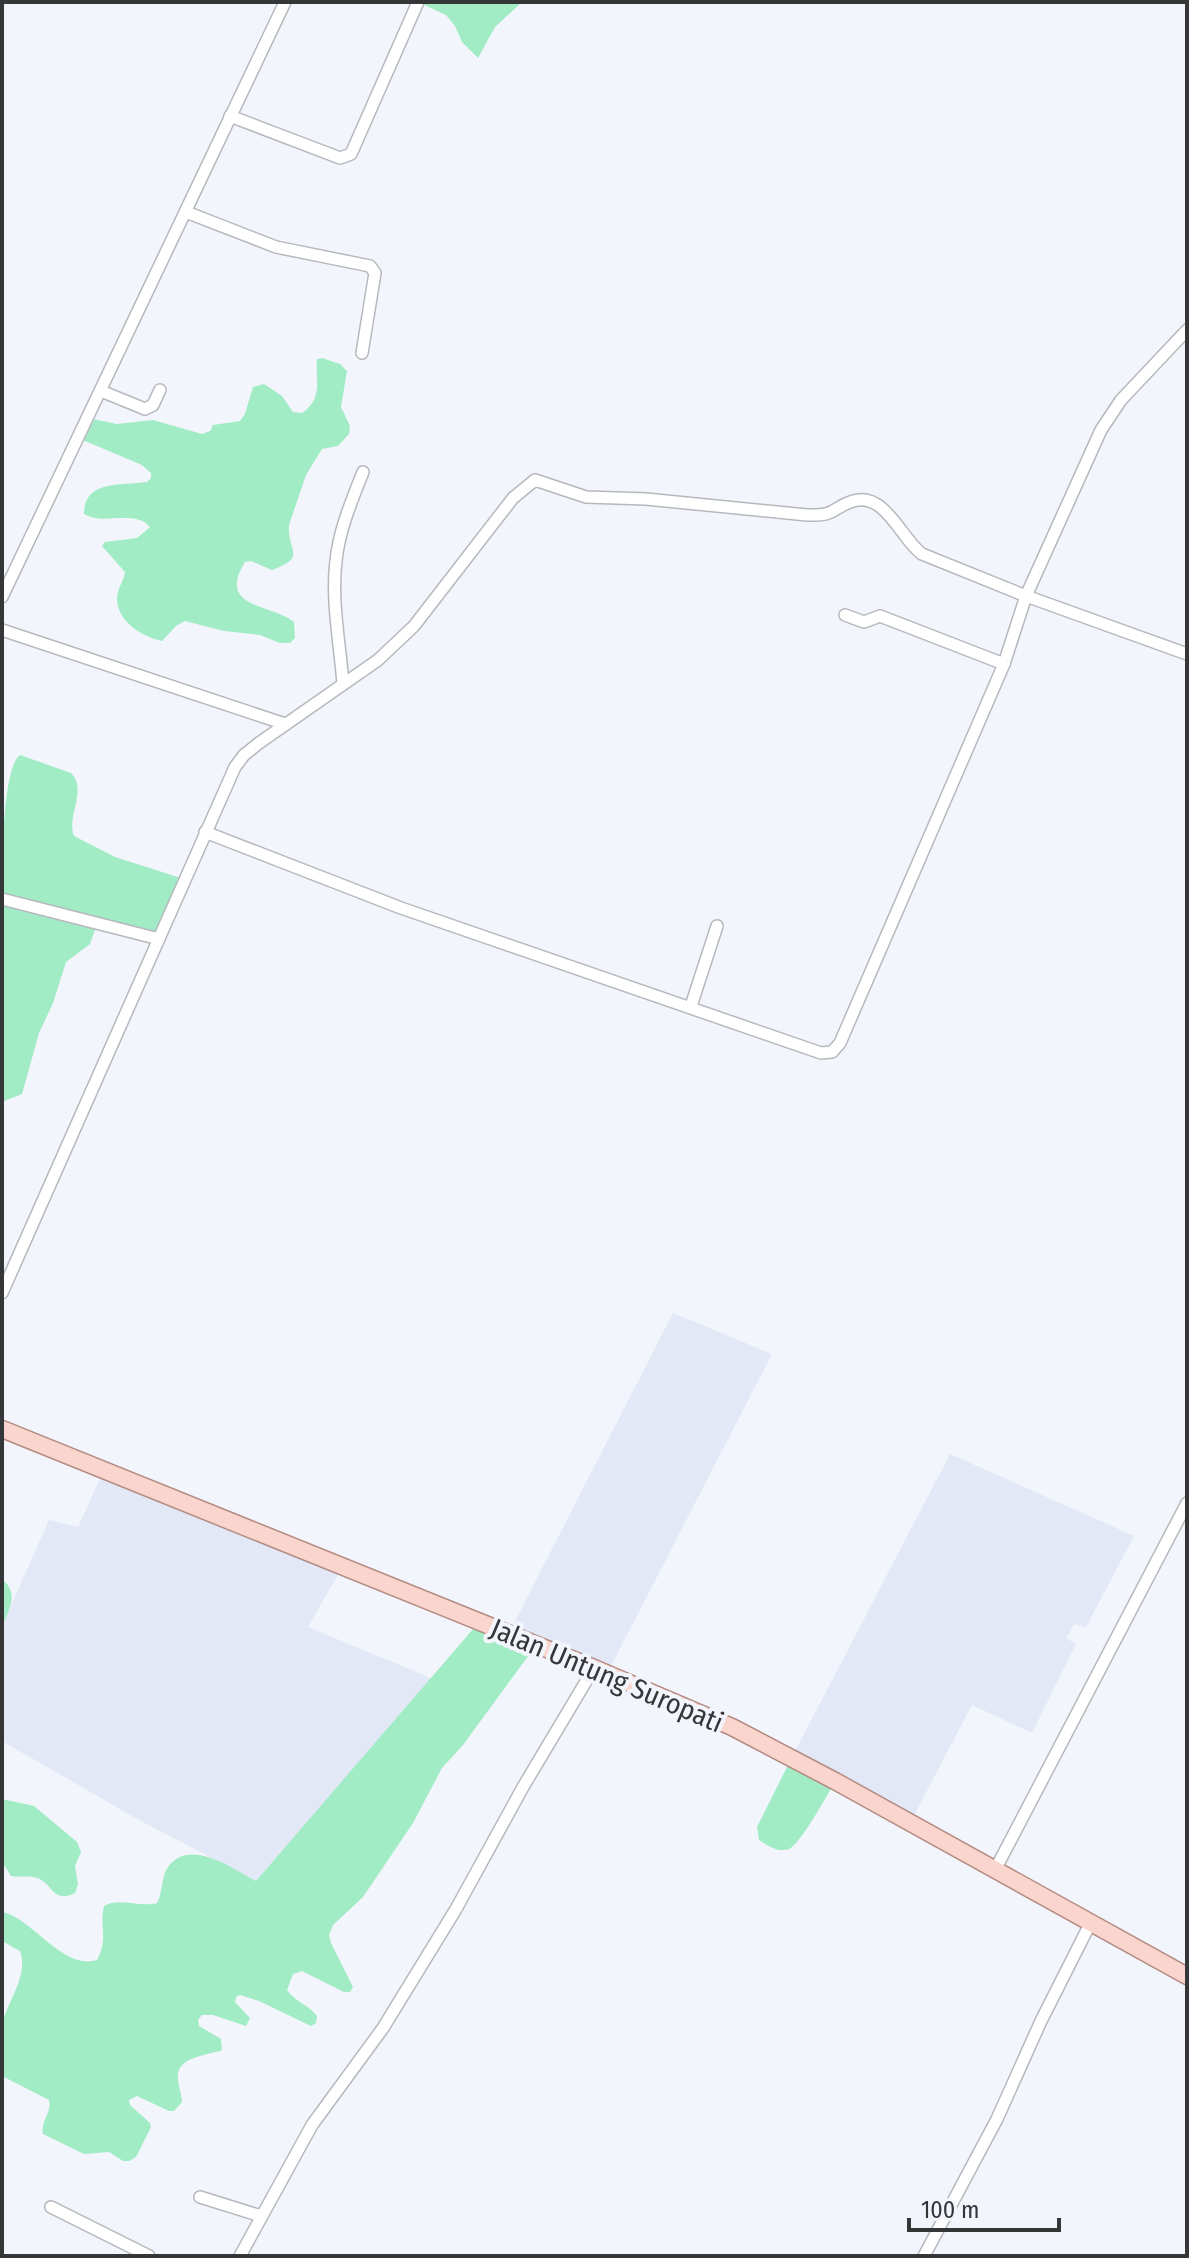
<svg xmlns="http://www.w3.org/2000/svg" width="1189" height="2258" font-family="'Fira Sans Condensed',sans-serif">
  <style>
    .built { fill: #e2e8f5 }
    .green { fill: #a1ecc5 }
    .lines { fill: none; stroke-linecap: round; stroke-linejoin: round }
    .minor-casing { stroke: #b6b8bd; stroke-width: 14 }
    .primary-casing { stroke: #b38b83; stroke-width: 19 }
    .minor { stroke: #fff; stroke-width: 11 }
    .primary { stroke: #fad5cd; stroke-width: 16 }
    .labels { text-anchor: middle; stroke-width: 8; stroke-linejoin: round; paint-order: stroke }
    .street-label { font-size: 28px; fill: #353638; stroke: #f2f5fb }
  </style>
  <rect width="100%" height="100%" fill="#f2f5fb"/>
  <g class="built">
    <polygon points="673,1313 772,1354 611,1666 594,1668 509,1633"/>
    <polygon points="950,1454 1134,1536 1086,1627 1074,1624 1066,1638 1076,1644 1032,1733 972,1705 910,1823 791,1759"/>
    <polygon points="104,1470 343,1566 308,1627 433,1679 256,1881 139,1820 2,1741 2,1626 49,1520 78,1527"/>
  </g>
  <g class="green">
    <polygon points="418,2 522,2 495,27 478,58 462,42 455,26 446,15"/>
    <path d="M 322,358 L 340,364 L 347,371 L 341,407 L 350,426 L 349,434 L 338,446 L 322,449 L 306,475 L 289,525 C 287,552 308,556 272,570 L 251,561 L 245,562 C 216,609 271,603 294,622 L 295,638 L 290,643 L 280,643 L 260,635 L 224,631 L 185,621 L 176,626 L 162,641 C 142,637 116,621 117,597 C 118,587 124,581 125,572 L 102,546 L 105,542 L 137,538 L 150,527 C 134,509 104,526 84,514 C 84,479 122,486 147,482 L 151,478 L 151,473 L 142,465 L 78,438 L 88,418 L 117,424 L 153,420 L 202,434 L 210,431 L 213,425 L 240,421 L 245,414 L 253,387 L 264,384 L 282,396 L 293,412 L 302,413 C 324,398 315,379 317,359 Z"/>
    <path d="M 20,755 L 71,773 C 88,790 66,816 74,836 L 115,857 L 184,879 L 159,939 L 96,927 L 90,944 L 66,962 L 53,1003 L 39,1033 L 22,1094 L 2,1102 L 2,945 L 4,932 L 2,922 C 2,890 0,769 20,755 Z"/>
    <path d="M 2,1579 C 19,1593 10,1609 2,1626 Z"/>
    <path d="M 480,1621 L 537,1644 L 463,1745 L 442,1768 L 413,1823 L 363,1897 L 333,1925 L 329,1935 L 331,1943 L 353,1987 L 350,1992 L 344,1992 L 302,1971 L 293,1974 L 287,1990 C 295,2002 309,2005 317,2016 L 316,2023 L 311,2026 L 259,2001 L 240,1995 L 236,1997 L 235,2002 L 250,2018 L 246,2026 L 213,2015 L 202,2015 L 198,2020 L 199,2026 L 221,2039 L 222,2050 C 210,2055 178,2056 178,2076 C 177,2084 182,2093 182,2102 L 174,2111 L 169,2111 L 137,2096 L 129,2100 L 130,2105 L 150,2123 L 151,2127 L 136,2157 L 129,2161 L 123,2161 L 109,2152 L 84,2154 L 43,2134 C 40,2122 52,2113 49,2100 L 2,2076 C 2,2060 0,2040 2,2025 C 7,2002 29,1975 20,1951 L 2,1941 L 2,1912 C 30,1916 63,1971 97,1960 C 109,1937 99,1928 104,1906 C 120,1897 139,1908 157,1903 C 163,1892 161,1877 168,1867 C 190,1837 233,1869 256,1881 Z"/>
    <path d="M 791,1759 L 835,1781 C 829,1793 799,1846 789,1849 C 778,1853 767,1845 759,1840 L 757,1827 Z"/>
    <path d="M 2,1799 L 34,1806 L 77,1842 L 81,1852 L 75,1866 L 78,1884 L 75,1893 C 52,1904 53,1883 37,1878 C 28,1875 20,1878 11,1876 L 2,1862 Z"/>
  </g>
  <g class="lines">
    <defs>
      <g id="minor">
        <polyline points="230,116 340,158 351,154 418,2"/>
        <polyline points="186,212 276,247 370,266 375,273 362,353"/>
        <polyline points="101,391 145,409 153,405 160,390"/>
        <polyline points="2,597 285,2"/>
        <polyline points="845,615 864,622 880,616 1004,664"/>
        <polyline points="2,630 285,724"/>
        <path d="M 343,684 C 340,644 331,600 336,561 C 339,530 352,500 363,472"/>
        <polyline points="205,832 401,908 821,1053 832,1052 840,1043 1004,664 1026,596 1101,430 1121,400 1187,330"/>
        <polyline points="2,899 159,939"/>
        <polyline points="691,1006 717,926"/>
        <path d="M 2,1293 L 235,767 L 244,755 L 259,743 L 378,660 L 414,626 L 513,498 L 535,480 L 586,497 L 646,499 L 807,515 C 838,516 831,508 853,501 C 885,491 901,539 922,554 L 1026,596 L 1187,654"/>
        <polyline points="995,1870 1187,1503"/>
        <polyline points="200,2197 261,2216"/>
        <polyline points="51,2207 149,2256"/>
        <polyline points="240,2256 312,2125 383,2028 456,1909 523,1787 594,1668"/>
        <polyline points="924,2256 997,2119 1041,2021 1091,1922"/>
      </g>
      <polyline id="primary" points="2,1429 594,1668 732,1727 835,1781 1187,1976"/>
    </defs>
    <use href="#minor" class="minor-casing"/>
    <use href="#primary" class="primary-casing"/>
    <use href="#minor" class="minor"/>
    <use href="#primary" class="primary"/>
  </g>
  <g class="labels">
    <g class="street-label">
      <text transform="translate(607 1675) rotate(23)" y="10">Jalan Untung Suropati</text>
    </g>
  </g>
  <rect width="1189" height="2258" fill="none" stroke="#353638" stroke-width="8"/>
  <path d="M909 2218v12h150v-12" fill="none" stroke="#353638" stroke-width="4"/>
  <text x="921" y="2218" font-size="24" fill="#353638" stroke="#f2f5fb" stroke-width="6" paint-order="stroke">100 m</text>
</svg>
